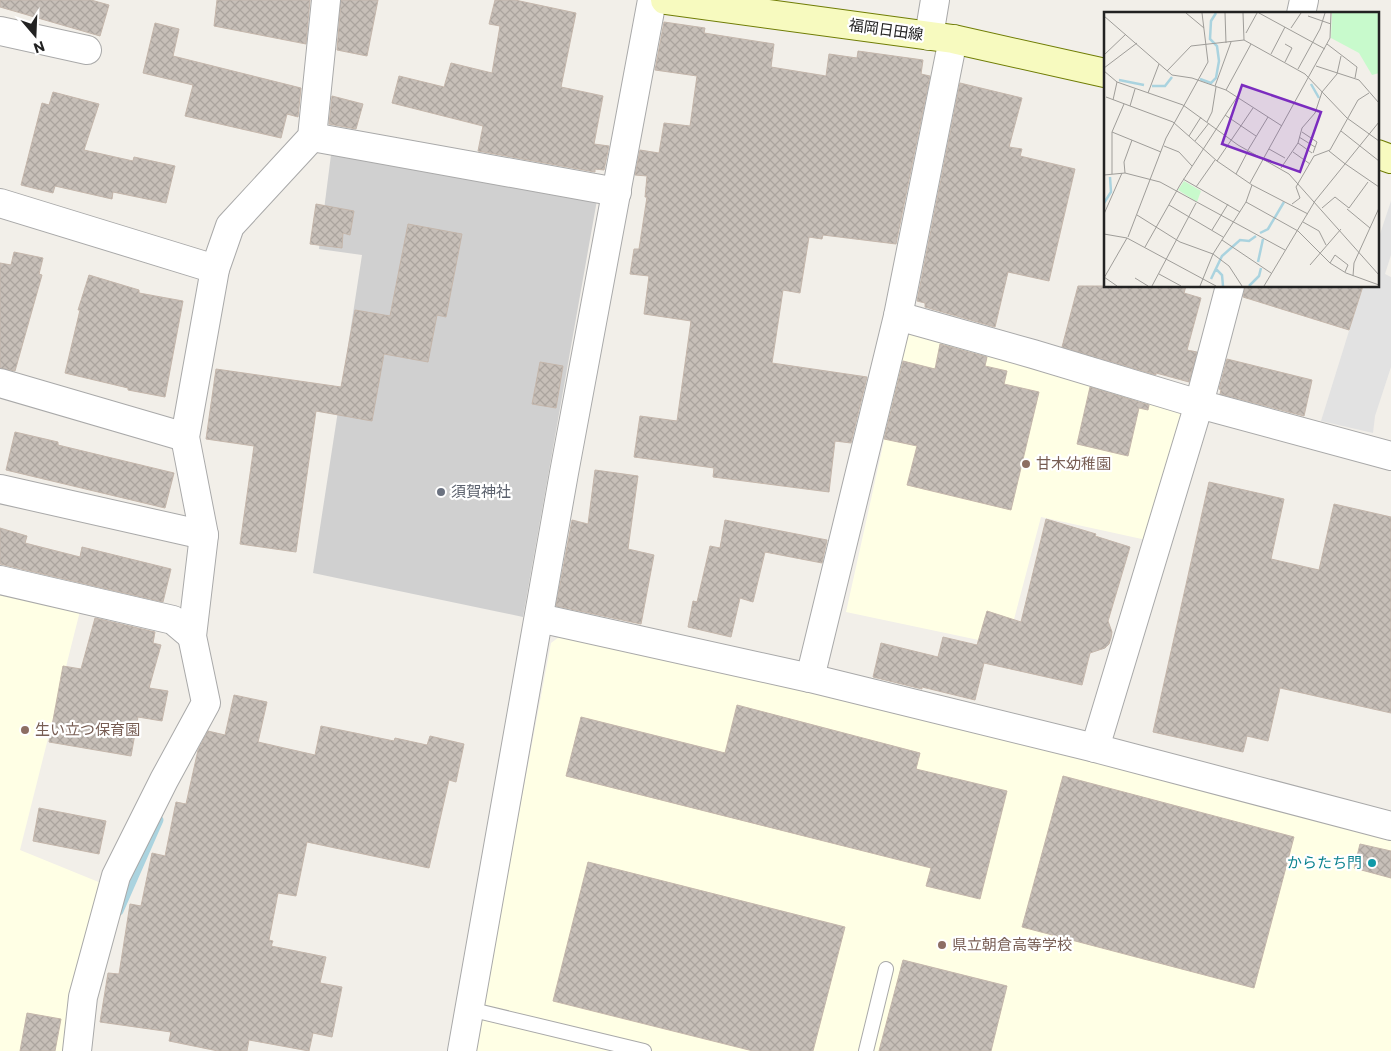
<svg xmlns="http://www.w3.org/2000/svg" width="1391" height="1051" font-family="Commissioner,'Noto Sans JP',sans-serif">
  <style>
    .education { fill: #ffffe5 }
    .religious { fill: #d0d0d0 }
    .parking { fill: #e2e2e2 }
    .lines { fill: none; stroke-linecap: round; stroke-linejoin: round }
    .stream { stroke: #aad3df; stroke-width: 9 }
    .building { fill: url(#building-cross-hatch); stroke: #c4b6ab }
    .lane-casing { stroke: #a9a9a9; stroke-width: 16 }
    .street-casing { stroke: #a9a9a9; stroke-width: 30 }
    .secondary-casing { stroke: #707d05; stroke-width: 30 }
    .lane { stroke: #fff; stroke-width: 14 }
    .street { stroke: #fff; stroke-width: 28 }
    .secondary { stroke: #f7fabf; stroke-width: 28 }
    .education-dot { fill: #8d6e63; stroke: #fff; stroke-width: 2 }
    .worship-dot { fill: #6b7280; stroke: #fff; stroke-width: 2 }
    .culture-dot { fill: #0f9aa8; stroke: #fff; stroke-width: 2 }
    .labels { text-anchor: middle; stroke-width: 4.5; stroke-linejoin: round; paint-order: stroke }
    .street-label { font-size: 15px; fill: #222; stroke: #fff }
    .education-label { font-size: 15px; fill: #785e54; stroke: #fff; text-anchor: start }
    .worship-label { font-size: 15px; fill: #5b616d; stroke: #fff; text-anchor: start }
    .culture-label { font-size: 15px; fill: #0d838f; stroke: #fff; text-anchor: end }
    .inset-river { fill: none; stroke: #aad3df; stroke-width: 2.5 }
    .inset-road { fill: none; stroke: #9f9d99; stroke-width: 1 }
    .view { fill: #7b2cbf; fill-opacity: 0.15; stroke: #7b2cbf; stroke-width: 2.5 }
    .inset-edge { fill: none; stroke: #222; stroke-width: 2.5 }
  </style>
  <defs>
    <pattern id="building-cross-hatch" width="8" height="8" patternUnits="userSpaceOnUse" patternTransform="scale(1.25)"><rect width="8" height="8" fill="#c7bfb8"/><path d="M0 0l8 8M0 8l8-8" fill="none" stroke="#aba49e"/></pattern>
  </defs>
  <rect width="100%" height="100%" fill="#f2efe9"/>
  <g class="education">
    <polygon points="909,328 1188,412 1151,541 1041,517 1007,646 846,612"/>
    <polygon points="0,592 80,611 20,850 101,883 68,1051 0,1051"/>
    <polygon points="563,634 900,708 1391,839 1391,1051 474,1051 551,643"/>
  </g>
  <polygon class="religious" points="332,147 597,200 523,617 313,573 362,255 319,249"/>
  <polygon class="parking" points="1391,201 1391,255 1385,274 1391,277 1391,367 1375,416 1373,433 1321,421 1363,286 1377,286 1377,243"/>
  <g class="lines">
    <polyline class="stream" points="119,911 159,820"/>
  </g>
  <g class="building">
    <polygon points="0,0 91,0 109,5 100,36 0,7"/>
    <polygon points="217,0 310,0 306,44 214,26"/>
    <polygon points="341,0 378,0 367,56 337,50"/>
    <polygon points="495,0 515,0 576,13 561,87 603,96 594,144 609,146 604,170 595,169 595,172 478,151 483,126 392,103 399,76 444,87 451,63 492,73 500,26 489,24"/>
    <polygon points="664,22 705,28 704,33 774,44 771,67 826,76 829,54 857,58 858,51 923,60 921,74 930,76 896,244 823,235 822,239 809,237 800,293 783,290 772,363 867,377 851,443 835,441 829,492 713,477 714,468 634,457 640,416 677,421 691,321 644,314 649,276 630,274 634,249 639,249 647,197 645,197 647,176 635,175 640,150 659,153 664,123 690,126 697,76 655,70"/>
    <polygon points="155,23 179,29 173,56 301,88 298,117 287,114 281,138 185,116 193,85 143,73"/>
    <polygon points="960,83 1022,98 1009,147 1022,149 1020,156 1075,169 1049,281 1008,272 995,327 925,307 925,303 917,301"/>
    <polygon points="53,92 99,104 84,150 133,161 134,157 175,166 166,203 113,192 112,199 55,186 53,193 21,185 42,103 49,105"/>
    <polygon points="332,96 363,104 356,129 329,124"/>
    <polygon points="316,204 354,211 350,235 343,233 342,248 310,244"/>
    <polygon points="408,224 462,234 446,317 437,315 428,362 384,354 372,421 316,411 296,552 240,544 254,446 206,439 216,369 341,387 355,310 390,316"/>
    <polygon points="14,252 43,258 39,274 42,275 15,371 0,368 0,263 11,265"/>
    <polygon points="89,275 139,290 139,293 183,301 165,397 128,390 128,388 65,373 80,310 78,310"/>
    <polygon points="1078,286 1186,286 1184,293 1201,298 1187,350 1197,352 1189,382 1156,373 1156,375 1062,347"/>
    <polygon points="1245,286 1363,286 1349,330 1243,297"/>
    <polygon points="940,344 987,357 985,366 1007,371 1004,384 1039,392 1011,510 907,485 917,446 884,439 903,361 935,369"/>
    <polygon points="1227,359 1312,380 1304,416 1220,394 1221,390 1219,389"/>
    <polygon points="540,362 563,366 556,408 532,404"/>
    <polygon points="1090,387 1149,405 1148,410 1139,408 1128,456 1077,444"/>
    <polygon points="15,432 58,442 58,445 174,473 165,508 6,470"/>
    <polygon points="595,470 638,476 628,549 654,555 641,624 556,606 572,520 588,524"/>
    <polygon points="1209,482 1284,499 1271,559 1319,570 1334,504 1391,517 1391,713 1280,688 1268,741 1247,736 1243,752 1153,732"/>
    <polygon points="1046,519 1096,534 1095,536 1130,547 1108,621 1112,632 1111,638 1109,644 1105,648 1090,653 1082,685 984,663 975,700 922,687 922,689 873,677 881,643 938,657 943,637 977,645 987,611 1021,622"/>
    <polygon points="725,520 827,540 822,563 765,552 753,602 740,598 731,637 688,627 693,601 697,602 710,546 720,548"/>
    <polygon points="0,528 27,536 25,543 80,557 82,547 171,569 163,602 0,564"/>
    <polygon points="95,618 155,632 153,643 161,645 149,688 168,691 162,721 138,717 131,756 49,742 63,666 81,669"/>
    <polygon points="234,695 267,702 258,742 315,755 321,726 394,741 395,738 427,745 430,736 464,744 456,782 449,780 429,868 307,842 296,896 278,893 269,940 273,941 271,946 326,957 320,983 342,987 332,1037 313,1033 309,1051 249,1040 247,1051 218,1051 169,1041 171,1032 100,1022 108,973 119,974 130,904 141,906 152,853 165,856 176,802 186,804 198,750 208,731 225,735"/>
    <polygon points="737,705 920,753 916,769 1007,791 980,899 926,886 931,868 566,776 581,717 725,753"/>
    <polygon points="1063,776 1294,837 1254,988 1022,927"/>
    <polygon points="39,808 106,821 99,854 33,841"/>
    <polygon points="1360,844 1391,851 1391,878 1354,868"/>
    <polygon points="588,862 845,927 813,1051 753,1051 553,1001"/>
    <polygon points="903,960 1007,986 991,1051 879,1051"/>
    <polygon points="27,1013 61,1019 55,1051 20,1051"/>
  </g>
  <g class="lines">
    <defs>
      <g id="lane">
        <polyline points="469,1009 644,1051"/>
        <polyline points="866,1051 886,969"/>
      </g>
      <g id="street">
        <polyline points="1301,14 1304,0"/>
        <polyline points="0,31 87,50"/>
        <polyline points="929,36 935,0"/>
        <polyline points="312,137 617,192"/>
        <polyline points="0,203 215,269"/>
        <polyline points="898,316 1033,354 1199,404 1391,456"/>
        <polyline points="0,383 185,437"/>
        <polyline points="0,489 204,535"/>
        <polyline points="0,580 173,620 192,636"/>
        <polyline points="539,618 810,678 1095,748 1391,826"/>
        <polyline points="810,678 898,316 953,39"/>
        <polyline points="1095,748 1199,404 1230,286"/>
        <polyline points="77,1051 83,997 116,876 164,780 206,703 192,636 204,535 185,437 215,269 230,226 312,137 326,0"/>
        <polyline points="462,1051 564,473 652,0"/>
      </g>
      <g id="secondary">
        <polyline points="665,0 953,39 1105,73"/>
        <polyline points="1377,154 1391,159"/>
      </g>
    </defs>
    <use href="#lane" class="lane-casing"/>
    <use href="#street" class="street-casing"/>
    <use href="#secondary" class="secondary-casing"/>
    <use href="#lane" class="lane"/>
    <use href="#street" class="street"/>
    <use href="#secondary" class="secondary"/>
  </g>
  <g class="education-dot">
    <circle cx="1026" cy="464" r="5"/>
    <circle cx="25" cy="730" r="5"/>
    <circle cx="942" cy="945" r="5"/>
  </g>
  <circle class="worship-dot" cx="441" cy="492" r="5"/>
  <circle class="culture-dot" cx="1372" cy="863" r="5"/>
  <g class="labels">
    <g class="street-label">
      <text transform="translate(886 30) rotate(8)" y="5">福岡日田線</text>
    </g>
    <g class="education-label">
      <text x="1036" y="469">甘木幼稚園</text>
      <text x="35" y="735">生い立つ保育園</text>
      <text x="952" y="950">県立朝倉高等学校</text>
    </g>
    <g class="worship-label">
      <text x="451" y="497">須賀神社</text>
    </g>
    <g class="culture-label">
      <text x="1362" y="868">からたち門</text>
    </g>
  </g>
  <g transform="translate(1104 12)">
    <rect width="275" height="275" fill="#f2efe9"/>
    <path d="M 228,1 L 275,1 L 275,61 L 268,63 L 255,41 L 227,26 ZM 80,169 L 97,179 L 93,190 L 74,178 Z" fill="#c8facc"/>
    <path class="inset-river" d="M 96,67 L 107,71 L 112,66 L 115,49 L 113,34 L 106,27 L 107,9 L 112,1M 15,68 L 40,73M 207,72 L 215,86M 48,74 L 61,74 L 68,65M 0,191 L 7,180 L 6,165M 156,221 L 164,217 L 180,190M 154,250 L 159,227M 112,257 L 118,263 L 119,274M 107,267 L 118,244 L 136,228 L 145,229 L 152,224M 145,274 L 155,264 L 157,256"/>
    <path class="inset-road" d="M 82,1 L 100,16M 121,1 L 122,31M 139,1 L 140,28M 155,1 L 221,37M 0,4 L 68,63 L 88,66 L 122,78 L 178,114M 204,4 L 227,12M 187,16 L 197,1M 142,21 L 153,1M 223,32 L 253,55 L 251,66M 167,42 L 181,15M 0,43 L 22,22M 181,50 L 188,36 L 181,32M 212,54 L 255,68 L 275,91M 0,56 L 33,31M 194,57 L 216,17 L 221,1M 0,59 L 13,70 L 79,93 L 134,133 L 185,162 L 275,263M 63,59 L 87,34 L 140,28 L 201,62 L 243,106 L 275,129M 0,70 L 0,92M 111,74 L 127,30M 122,78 L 147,32M 44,81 L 55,52M 2,85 L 69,110 L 113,149 L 148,173 L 204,202M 9,88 L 13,70M 26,94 L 31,77M 121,103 L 152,124M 103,110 L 108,100 L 112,75M 237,119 L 275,149M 8,120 L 57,140M 198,120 L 213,130 L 209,141M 85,124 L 97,105M 195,125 L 211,135M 91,129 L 105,111M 194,131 L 208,141M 60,134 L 75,140 L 88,154M 165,137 L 181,146M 144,138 L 164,105M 225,139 L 240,151M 189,140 L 206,152M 113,149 L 149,96M 240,151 L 275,175M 177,156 L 194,131 L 198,116 L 211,101 L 218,80 L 233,62 L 237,44M 21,161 L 20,150 L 28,128M 8,162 L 8,120 L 20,92M 132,162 L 144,139M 0,163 L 21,161 L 56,170 L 181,238M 79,167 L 136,200M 146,171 L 226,26 L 227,1M 92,175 L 111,148M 211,189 L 275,110M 142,190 L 194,219 L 226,251 L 242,261 L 275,273M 188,192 L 196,186 L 192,175 L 210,144 L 226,138 L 254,88 L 265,81M 65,193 L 119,225M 218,196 L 231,185 L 245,196 L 264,170M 243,197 L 266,216M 0,202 L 18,161M 33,203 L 76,230 L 109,242 L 125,254 L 138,274M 199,210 L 215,219 L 222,233M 108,218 L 124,192M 0,222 L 23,226 L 0,266M 24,225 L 62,126 L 104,50 L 98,1M 23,226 L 112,274M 118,228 L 167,261M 41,235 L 76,173 L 133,85M 226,251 L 231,243 L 244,253 L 241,260M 206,253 L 237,217M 55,262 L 77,274M 249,264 L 250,251 L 275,196M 0,265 L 13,274M 31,266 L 44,274M 48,274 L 92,191M 96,274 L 109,242 L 142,190 L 148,173M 160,274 L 211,189"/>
    <path class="view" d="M 138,73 L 217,100 L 196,160 L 118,132 Z"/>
    <rect width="275" height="275" class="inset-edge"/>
  </g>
  <g transform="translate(35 35) rotate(161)" stroke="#ffffff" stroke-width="4" paint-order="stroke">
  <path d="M0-4L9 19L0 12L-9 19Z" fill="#222222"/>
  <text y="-8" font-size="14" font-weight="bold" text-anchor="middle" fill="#222222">N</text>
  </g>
</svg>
